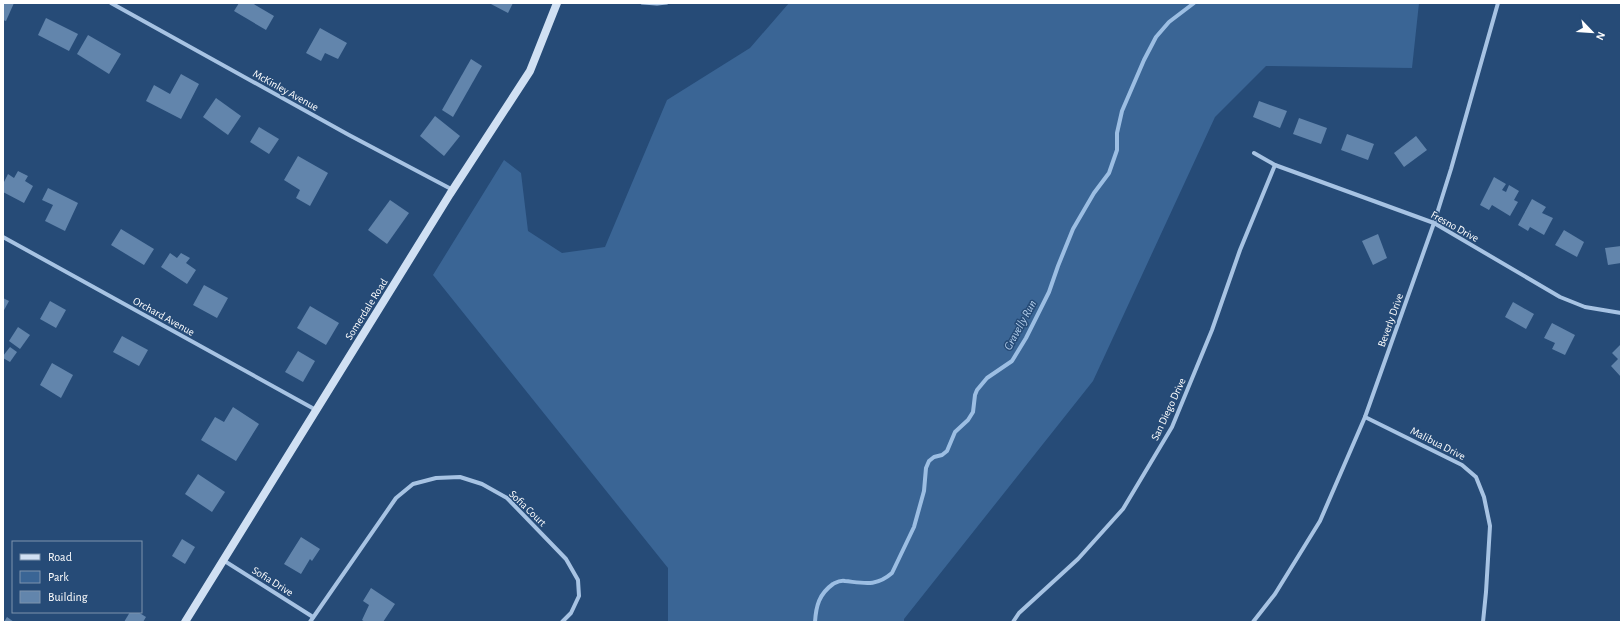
<svg xmlns="http://www.w3.org/2000/svg" width="1624" height="625" font-family="'Alegreya Sans',sans-serif">
  <style>
    .green { fill: #3a6595 }
    .lines { fill: none; stroke-linecap: round; stroke-linejoin: round }
    .stream { stroke: #9cbee3; stroke-width: 4 }
    .building { fill: #6285ac }
    .service { stroke: #a7c3e3; stroke-width: 3 }
    .minor { stroke: #a7c3e3; stroke-width: 4 }
    .secondary { stroke: #d0e0f3; stroke-width: 8 }
    .labels { text-anchor: middle; stroke-width: 3; stroke-linejoin: round; paint-order: stroke }
    .street-label { font-size: 11px; fill: #fff; stroke: #264b77 }
    .water-label { font-size: 12px; font-style: italic; fill: #b2cdeb; stroke: #264b77 }
  </style>
  <rect width="100%" height="100%" fill="#264b77"/>
  <polygon class="green" points="789,3 1419,3 1412,68 1266,66 1215,117 1093,381 904,619 904,622 668,622 668,568 433,275 504,160 521,173 528,231 562,253 605,247 667,100 750,48"/>
  <g class="lines">
    <path class="stream" d="M 815,622 C 816,606 819,594 833,584 C 837,582 840,580 845,581 C 864,583 876,587 892,573 L 914,527 L 924,491 L 926,468 L 929,461 L 934,457 L 942,455 L 947,451 L 955,432 L 968,420 L 973,412 L 975,395 L 977,390 L 987,378 L 1012,361 L 1026,338 L 1049,292 L 1058,266 L 1073,229 L 1094,193 L 1109,173 L 1117,150 L 1117,133 L 1122,111 L 1144,60 L 1156,37 L 1169,22 L 1194,3"/>
  </g>
  <g class="building">
    <polygon points="3,3 14,3 6,21 3,20"/>
    <polygon points="239,3 252,3 274,16 266,30 234,11"/>
    <polygon points="489,3 513,3 508,13"/>
    <polygon points="46,18 78,34 69,51 38,35"/>
    <polygon points="320,28 347,43 338,59 325,53 321,61 306,53"/>
    <polygon points="88,35 121,54 109,74 77,54"/>
    <polygon points="471,59 482,66 453,117 442,110"/>
    <polygon points="181,74 199,84 181,119 146,101 154,85 170,94"/>
    <polygon points="216,98 241,116 228,135 203,117"/>
    <polygon points="1259,101 1287,111 1280,128 1253,117"/>
    <polygon points="435,116 460,136 444,156 420,136"/>
    <polygon points="1299,118 1327,128 1321,144 1293,134"/>
    <polygon points="259,127 279,139 269,154 250,142"/>
    <polygon points="1347,134 1374,144 1368,160 1341,150"/>
    <polygon points="1416,136 1427,150 1404,167 1394,153"/>
    <polygon points="298,156 328,173 310,206 296,198 300,190 284,180"/>
    <polygon points="18,171 28,176 25,181 33,186 24,203 3,192 3,184 8,174 14,178"/>
    <polygon points="1494,177 1506,184 1502,190 1506,192 1509,185 1519,191 1514,200 1518,202 1510,216 1492,205 1489,210 1480,205"/>
    <polygon points="48,188 78,203 65,231 45,221 53,205 42,200"/>
    <polygon points="1532,199 1546,207 1542,213 1553,218 1544,235 1530,227 1528,231 1518,225"/>
    <polygon points="390,200 409,213 387,244 368,230"/>
    <polygon points="121,229 154,249 144,265 111,245"/>
    <polygon points="1564,230 1584,242 1577,257 1555,245"/>
    <polygon points="1378,234 1387,258 1373,265 1362,241"/>
    <polygon points="1621,246 1621,263 1608,265 1605,248"/>
    <polygon points="170,253 177,258 181,253 190,258 186,263 196,270 187,284 161,267"/>
    <polygon points="204,285 228,298 217,318 193,305"/>
    <polygon points="3,298 9,301 3,312"/>
    <polygon points="50,301 66,310 56,328 40,319"/>
    <polygon points="1513,302 1534,314 1526,329 1505,317"/>
    <polygon points="310,306 339,323 326,345 297,328"/>
    <polygon points="1552,323 1575,335 1565,355 1552,349 1555,343 1544,338"/>
    <polygon points="18,327 30,335 20,349 9,341"/>
    <polygon points="122,336 148,350 139,366 113,352"/>
    <polygon points="1621,344 1621,377 1611,366 1618,359 1612,353"/>
    <polygon points="10,347 17,352 10,362 3,358 3,356"/>
    <polygon points="298,351 315,361 303,382 285,372"/>
    <polygon points="52,363 73,375 61,398 40,385"/>
    <polygon points="233,407 259,424 236,461 201,440 215,417 224,422"/>
    <polygon points="198,474 225,492 212,512 185,494"/>
    <polygon points="301,537 320,549 312,561 310,559 301,574 284,564"/>
    <polygon points="182,539 195,547 185,564 172,556"/>
    <polygon points="371,588 395,604 383,622 365,622 362,620 369,605 363,601"/>
    <polygon points="130,612 138,612 146,617 143,622 124,622"/>
    <polygon points="7,617 14,622 4,622"/>
  </g>
  <g class="lines">
    <polyline class="service" points="642,3 657,4 667,3"/>
    <g class="minor">
      <polyline points="111,3 349,135 453,190"/>
      <polyline points="1254,153 1275,165 1434,223 1560,297 1585,307 1621,313"/>
      <polyline points="3,237 316,410"/>
      <polyline points="1365,417 1462,465 1476,477 1484,497 1490,526 1486,592 1483,622"/>
      <polyline points="223,560 313,617"/>
      <polyline points="310,622 396,498 413,484 436,478 460,477 482,484 507,498 566,559 578,580 579,596 571,613 562,622"/>
      <polyline points="1013,622 1019,613 1078,559 1123,509 1172,427 1212,330 1240,250 1275,165"/>
      <polyline points="1253,622 1275,594 1320,521 1365,417 1434,223 1451,169 1498,3"/>
    </g>
    <polyline class="secondary" points="185,622 450,194 530,71 557,3"/>
  </g>
  <g class="labels">
    <g class="street-label">
      <text transform="translate(286 90) rotate(29)" y="4">McKinley Avenue</text>
      <text transform="translate(1455 226) rotate(29)" y="4">Fresno Drive</text>
      <text transform="translate(366 309) rotate(-58)" y="4">Somerdale Road</text>
      <text transform="translate(164 316) rotate(29)" y="4">Orchard Avenue</text>
      <text transform="translate(1390 320) rotate(-70)" y="4">Beverly Drive</text>
      <text transform="translate(1168 409) rotate(-65)" y="4">San Diego Drive</text>
      <text transform="translate(1438 443) rotate(27)" y="4">Malibua Drive</text>
      <text transform="translate(528 508) rotate(44)" y="4">Sofia Court</text>
      <text transform="translate(273 581) rotate(32)" y="4">Sofia Drive</text>
    </g>
    <g class="water-label">
      <text transform="translate(1020 325) rotate(-61)" y="4">Gravelly Run</text>
    </g>
  </g>
  <rect width="1624" height="625" fill="none" stroke="#ffffff" stroke-width="8"/>
  <rect x="12" y="541" width="130" height="72" fill="#264b77" stroke="#7d93ad"/>
  <rect x="20" y="554" width="20" height="6" fill="#d0e0f3" stroke="#7d93ad"/>
  <text x="48" y="561" font-size="12" fill="#ffffff">Road</text>
  <rect x="20" y="571" width="20" height="12" fill="#3a6595" stroke="#7d93ad"/>
  <text x="48" y="581" font-size="12" fill="#ffffff">Park</text>
  <rect x="20" y="591" width="20" height="12" fill="#6285ac" stroke="#7d93ad"/>
  <text x="48" y="601" font-size="12" fill="#ffffff">Building</text>
  <g transform="translate(1592 32) rotate(115)" stroke="#264b77" stroke-width="3" paint-order="stroke">
  <path d="M0-3L7 15L0 10L-7 15Z" fill="#ffffff"/>
  <text y="-6" font-size="11" font-weight="bold" text-anchor="middle" fill="#ffffff">N</text>
  </g>
</svg>
